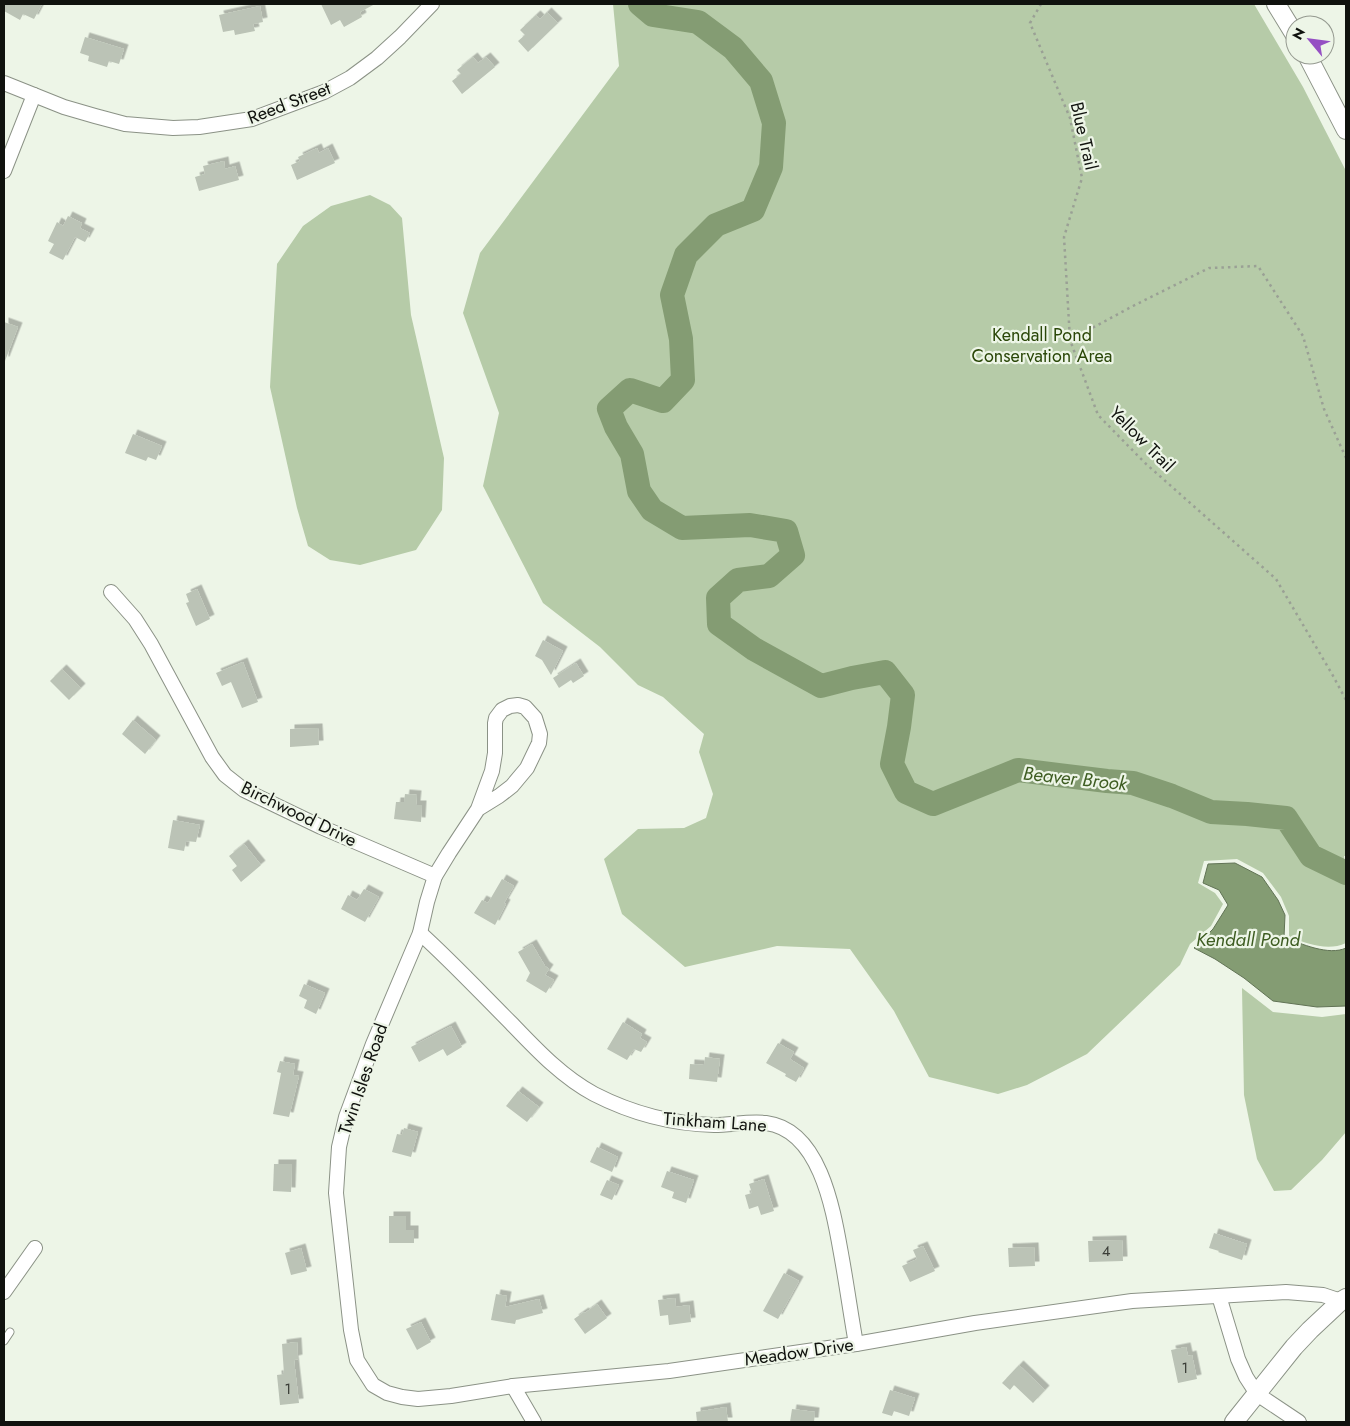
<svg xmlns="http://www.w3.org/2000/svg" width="1350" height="1426" font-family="Jost,sans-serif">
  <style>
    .green { fill: #b6cba8 }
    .water { fill: #849c73; stroke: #617355 }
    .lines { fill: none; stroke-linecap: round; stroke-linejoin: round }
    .river { stroke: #849c73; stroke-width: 24 }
    .building { fill: #bbc3b6; filter: url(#shadow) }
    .service-casing { stroke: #8b9286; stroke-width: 9 }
    .minor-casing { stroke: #8b9286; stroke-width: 16 }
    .tertiary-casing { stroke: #8b9286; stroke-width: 20 }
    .path { stroke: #9aa095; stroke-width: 2.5; stroke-dasharray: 2.5 4; stroke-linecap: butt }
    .service { stroke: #fff; stroke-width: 7 }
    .minor { stroke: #fff; stroke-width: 14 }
    .tertiary { stroke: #fff; stroke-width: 18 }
    .labels { text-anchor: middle; stroke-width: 4.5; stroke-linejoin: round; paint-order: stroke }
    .number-label { font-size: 15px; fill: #3b3e38 }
    .street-label { font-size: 18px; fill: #10120e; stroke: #edf5e7 }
    .park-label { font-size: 18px; fill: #2a4708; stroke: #edf5e7 }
    .water-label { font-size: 19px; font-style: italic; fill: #3e5d22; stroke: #edf5e7 }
  </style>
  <defs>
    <filter id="shadow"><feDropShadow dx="4.5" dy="-4.5" stdDeviation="0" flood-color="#0004"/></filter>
  </defs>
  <rect width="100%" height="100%" fill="#edf5e7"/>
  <g class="green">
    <path d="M 613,4 L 1254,4 L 1303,87 L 1346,171 L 1346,856 L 1344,856 L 1346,880 L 1346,943 C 1327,952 1307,943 1289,937 L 1289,916 L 1281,897 L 1263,873 L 1237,859 L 1204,861 L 1198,883 L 1215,893 L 1223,904 L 1211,926 L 1190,944 L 1180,965 L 1087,1054 L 1027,1085 L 998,1094 L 929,1077 L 894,1011 L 850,949 L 777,946 L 685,967 L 622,914 L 604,859 L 638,829 L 684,828 L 706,818 L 713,794 L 699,752 L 704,734 L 663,697 L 638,685 L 600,647 L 543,603 L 483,486 L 499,413 L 463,313 L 480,253 L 619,66 Z"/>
    <polygon points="370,195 390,205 402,218 411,315 444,458 442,510 416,550 360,565 330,560 308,546 297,508 270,387 277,264 303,226 331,206"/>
    <polygon points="1242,988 1273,1012 1322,1017 1346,1014 1346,1132 1322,1160 1291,1190 1274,1191 1257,1159 1244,1095"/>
  </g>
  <path class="water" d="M 1235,863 L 1262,877 L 1278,900 L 1285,915 L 1284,937 C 1301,944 1329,956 1346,948 L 1346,1006 L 1317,1007 L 1273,1001 L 1244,978 L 1215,959 L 1194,948 L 1213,929 L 1228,905 L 1219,890 L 1203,883 L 1208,864 Z"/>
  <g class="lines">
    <polyline class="river" points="640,4 653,15 698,22 733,48 761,81 774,123 771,167 753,210 716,225 686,255 672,295 681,339 683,380 663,401 630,390 609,409 616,427 632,454 639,491 652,510 682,528 750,525 786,531 793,555 769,576 738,580 718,598 719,624 754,649 821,686 852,678 885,672 903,695 899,727 892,764 906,792 933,804 1018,770 1107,781 1133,783 1172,796 1211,812 1247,814 1286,818 1311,856 1346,873"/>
  </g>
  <g class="building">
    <polygon points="4,4 42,4 34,19 23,14 20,20 4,11"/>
    <polygon points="321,4 375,4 360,12 362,17 344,27 340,20 331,25"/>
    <polygon points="260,6 263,22 253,24 255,31 235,35 234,30 223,32 219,15"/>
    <polygon points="547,12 558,23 528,52 518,41 525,35 520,30 536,15 540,19"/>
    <polygon points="85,37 124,49 119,64 109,61 107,67 88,61 89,56 80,53"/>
    <polygon points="473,57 478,63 486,57 495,67 462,94 452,81 461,74 457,70"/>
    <polygon points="317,148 319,153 328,148 335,163 297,180 291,165 300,161 298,157"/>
    <polygon points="224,161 225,169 235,166 239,180 199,191 195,177 205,174 203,166"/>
    <polygon points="68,216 82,223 80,228 90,233 85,242 75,237 63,260 49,253 54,244 48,241 57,222 63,226"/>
    <polygon points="4,322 18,327 5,361 4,361"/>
    <polygon points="133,434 162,446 156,460 148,457 146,461 125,453"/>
    <polygon points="197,589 210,619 196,626 186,603 189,602 186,594"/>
    <polygon points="543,640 563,651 551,675 542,660 535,656"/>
    <polygon points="243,662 258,702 242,708 231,682 222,686 216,673"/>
    <polygon points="576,663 584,676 573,683 571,680 559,688 553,678"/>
    <polygon points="62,669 81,688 69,700 50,681"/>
    <polygon points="133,720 156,740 145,754 122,734"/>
    <polygon points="318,728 319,745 290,747 290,729"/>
    <polygon points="405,794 417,795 416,805 422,805 421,822 394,819 396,802 404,802"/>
    <polygon points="173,820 200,825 196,842 186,841 184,851 168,848"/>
    <polygon points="244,844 261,865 241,882 232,870 237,866 229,856"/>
    <polygon points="502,879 514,886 504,903 506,904 495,925 474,913 482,900 488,903"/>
    <polygon points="364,889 379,897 365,922 341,909 348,895 357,900"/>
    <polygon points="532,944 545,966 549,969 545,975 554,980 546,993 526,981 530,973 518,952"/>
    <polygon points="304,984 325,993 316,1014 304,1008 307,1000 299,996"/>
    <polygon points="623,1022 642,1034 640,1038 647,1042 641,1052 634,1049 627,1060 607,1049"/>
    <polygon points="451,1026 462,1047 447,1056 443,1049 419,1062 411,1047"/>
    <polygon points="778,1043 794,1052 790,1059 804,1068 796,1082 785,1076 786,1074 766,1063"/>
    <polygon points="705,1057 720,1059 717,1082 689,1079 690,1064 704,1065"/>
    <polygon points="280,1061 295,1064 293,1075 299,1076 289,1117 273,1114 281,1073 277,1072"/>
    <polygon points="518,1091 539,1107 527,1122 506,1106"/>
    <polygon points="404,1128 418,1132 411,1157 392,1152 397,1134 402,1135"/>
    <polygon points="597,1147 618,1157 612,1172 590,1162"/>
    <polygon points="274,1164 292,1164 291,1192 273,1191"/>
    <polygon points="667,1171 694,1180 686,1203 672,1198 674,1192 661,1187"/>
    <polygon points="764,1179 774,1211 761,1215 758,1206 749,1209 745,1195 752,1193 749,1184"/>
    <polygon points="607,1180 619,1185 612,1200 600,1195"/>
    <polygon points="389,1216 406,1216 406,1230 414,1230 414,1243 389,1243"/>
    <polygon points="1214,1233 1247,1244 1242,1260 1218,1252 1219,1251 1209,1248"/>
    <polygon points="1122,1240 1123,1261 1089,1262 1088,1241"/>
    <polygon points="923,1246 935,1271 910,1282 902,1266 917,1259 913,1250"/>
    <polygon points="1034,1247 1035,1266 1009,1267 1008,1248"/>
    <polygon points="301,1248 307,1271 291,1275 285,1253"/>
    <polygon points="784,1273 799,1281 778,1319 763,1311"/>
    <polygon points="496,1294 507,1296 505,1307 539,1299 543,1313 516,1320 515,1324 491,1320"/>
    <polygon points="675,1298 676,1307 689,1305 691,1322 669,1325 668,1315 660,1316 658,1300"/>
    <polygon points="597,1304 607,1318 585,1334 574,1319 584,1312 585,1313"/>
    <polygon points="421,1322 431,1342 417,1350 406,1329"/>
    <polygon points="297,1342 298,1359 294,1360 299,1403 280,1405 277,1375 284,1374 282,1344"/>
    <polygon points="1186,1347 1188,1356 1192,1355 1197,1379 1178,1383 1171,1350"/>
    <polygon points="1019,1365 1045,1390 1033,1403 1014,1385 1010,1390 1002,1383"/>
    <polygon points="890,1390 915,1398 909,1416 894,1411 892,1416 882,1413"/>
    <polygon points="726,1407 728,1422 697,1422 696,1412"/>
    <polygon points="792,1409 815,1412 814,1422 790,1422"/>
  </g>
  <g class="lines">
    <defs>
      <polyline id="service" points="4,1341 10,1332"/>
      <g id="minor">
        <polyline points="4,83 64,107 95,116 125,124 173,128 199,127 252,119 324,92 350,78 377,58 400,37 432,4"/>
        <polyline points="4,171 34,95"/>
        <polyline points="111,592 135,619 151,644 212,757 225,775 244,790 321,827 435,876"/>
        <polyline points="478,809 492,771 495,753 495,723 496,718 502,710 510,706 518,705 525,707 535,718 540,734 539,743 527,768 512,786 499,796 478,809 449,853 435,876 427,902 420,933 373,1044 346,1117 339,1147 336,1193 351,1330 357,1360 373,1385 387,1393 402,1397 418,1399 451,1396 513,1386 669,1371 856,1344 975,1323 1132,1301 1286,1292 1323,1295 1341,1301"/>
        <path d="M 420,933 C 452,962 481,993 511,1023 C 536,1049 562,1077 594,1094 C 631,1113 672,1124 714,1125 C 731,1125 749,1121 766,1123 C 822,1130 834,1215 842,1259 C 847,1287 851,1316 856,1344"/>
        <polyline points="4,1292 35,1248"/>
        <polyline points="1219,1296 1238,1359 1246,1377 1257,1394 1299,1422"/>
        <polyline points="513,1386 534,1422"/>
      </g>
      <g id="tertiary">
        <polyline points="1276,4 1295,35"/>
        <polyline points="1307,55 1346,130"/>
        <polyline points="1234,1422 1294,1347 1310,1330 1341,1301 1346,1298"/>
      </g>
    </defs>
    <use href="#service" class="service-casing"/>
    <use href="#minor" class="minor-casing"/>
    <use href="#tertiary" class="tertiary-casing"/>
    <g class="path">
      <polyline points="1041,4 1030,23 1070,118 1082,178 1064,237 1070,340"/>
      <polyline points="1346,458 1324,409 1303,336 1258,266 1209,268 1133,306 1070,340 1098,415 1145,463 1276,579 1332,674 1346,700"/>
    </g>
    <use href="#service" class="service"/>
    <use href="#minor" class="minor"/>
    <use href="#tertiary" class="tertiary"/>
  </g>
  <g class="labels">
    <g class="number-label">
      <text x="1106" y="1256">4</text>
      <text x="1185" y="1373">1</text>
      <text x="288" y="1394">1</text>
    </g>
    <g class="street-label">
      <text transform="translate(289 103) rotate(-21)" y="6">Reed Street</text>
      <text transform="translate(1084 136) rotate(77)" y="6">Blue Trail</text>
      <text transform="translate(1142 439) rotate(45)" y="6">Yellow Trail</text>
      <text transform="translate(299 814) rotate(26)" y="6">Birchwood Drive</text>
      <text transform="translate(363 1079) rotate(-71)" y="6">Twin Isles Road</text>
      <text transform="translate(715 1122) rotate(4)" y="6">Tinkham Lane</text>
      <text transform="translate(799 1352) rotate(-8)" y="6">Meadow Drive</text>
    </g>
    <g class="park-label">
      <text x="1042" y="341">Kendall Pond<tspan x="1042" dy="21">Conservation Area</tspan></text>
    </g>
    <g class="water-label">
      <text transform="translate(1075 778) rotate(6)" y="7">Beaver Brook</text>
      <text x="1248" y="946">Kendall Pond</text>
    </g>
  </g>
  <rect width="1350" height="1426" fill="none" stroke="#10120e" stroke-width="10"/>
  <g transform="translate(1310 40) rotate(299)"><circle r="24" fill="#edf5e7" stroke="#959a90"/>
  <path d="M0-4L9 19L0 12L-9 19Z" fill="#954fc3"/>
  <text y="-8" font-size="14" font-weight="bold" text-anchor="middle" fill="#10120e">N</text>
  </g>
</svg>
